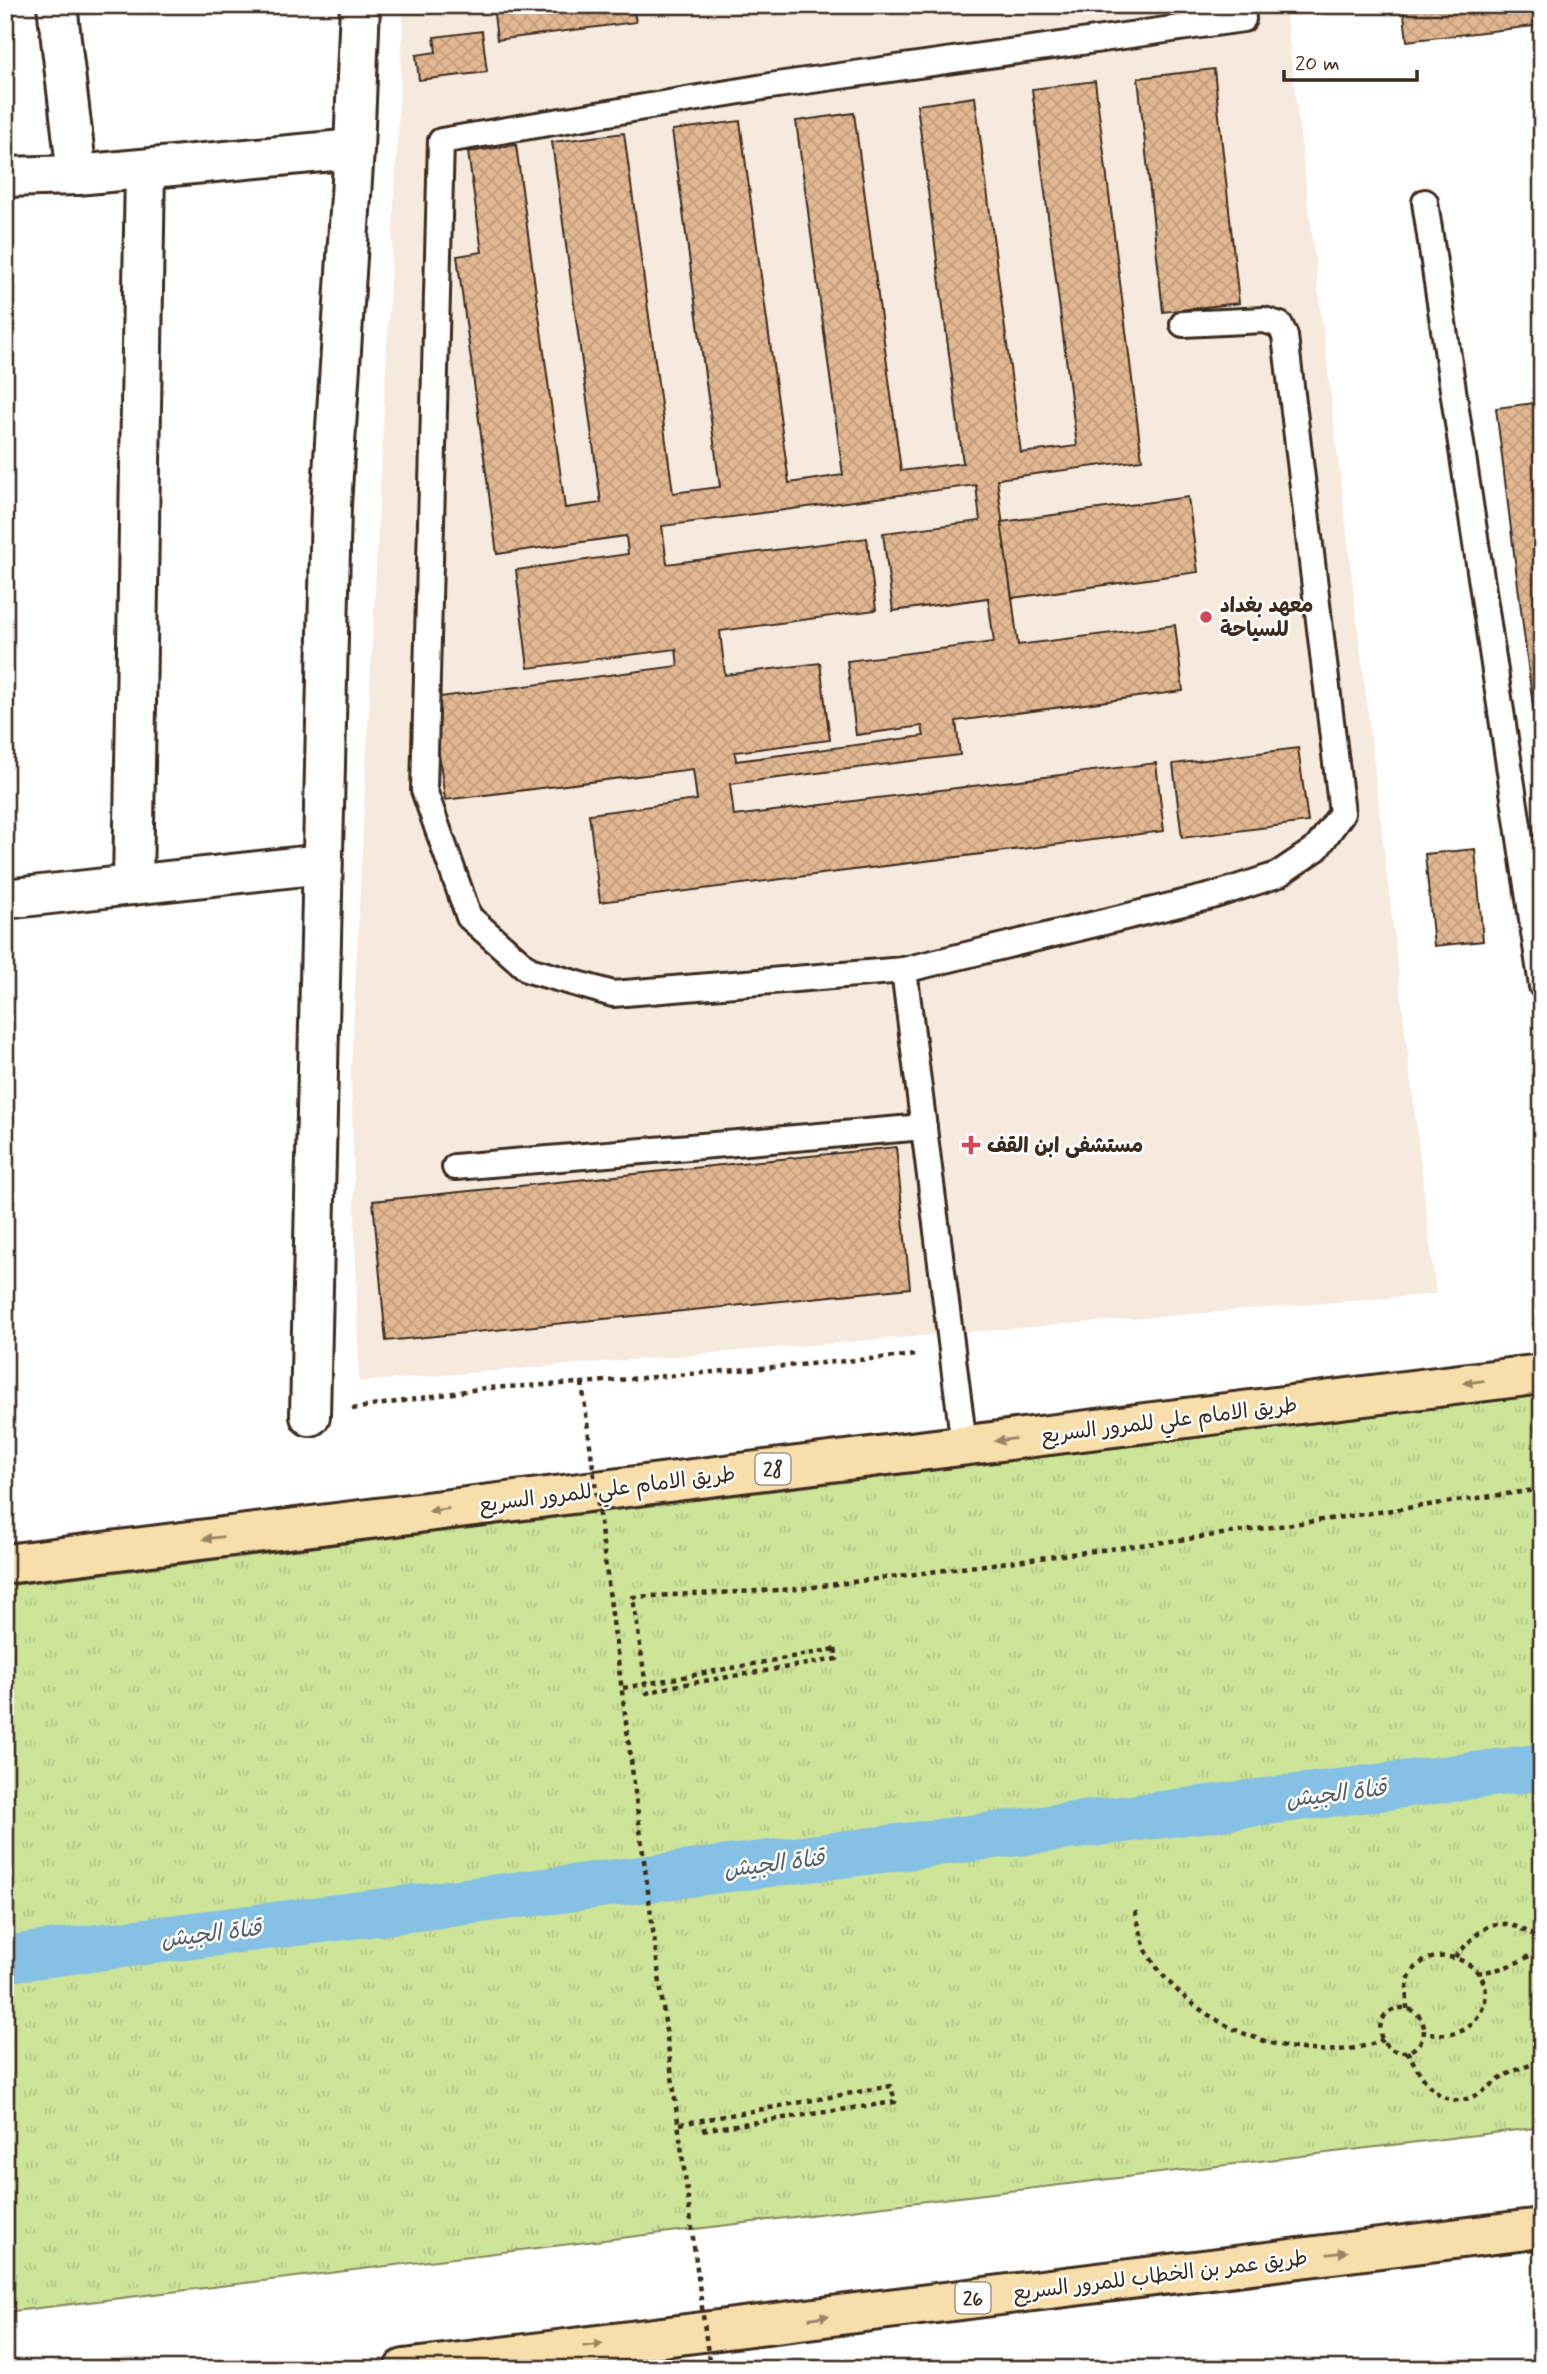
<svg xmlns="http://www.w3.org/2000/svg" width="1547" height="2374" font-family="Mynerve,'Playpen Sans Arabic',sans-serif">
  <style>
    .built { fill: #f6eade }
    .grass { fill: url(#grass-tufts); stroke: #84875c; stroke-width: 2 }
    .lines { fill: none; stroke-linecap: round; stroke-linejoin: round }
    .canal { stroke: #84c1e4; stroke-width: 47 }
    .building { fill: url(#building-cross-hatch); stroke: #3b2a1e; stroke-width: 2; fill-rule: evenodd }
    .service-casing { stroke: #3b2a1e; stroke-width: 30 }
    .minor-casing { stroke: #3b2a1e; stroke-width: 44 }
    .motorway-casing { stroke: #3b2a1e; stroke-width: 44 }
    .path { stroke: #3b2a1e; stroke-width: 4.5; stroke-dasharray: 5 5; stroke-linecap: butt }
    .service { stroke: #fff; stroke-width: 24 }
    .minor { stroke: #fff; stroke-width: 38 }
    .motorway { stroke: #f8deab; stroke-width: 38 }
    .path-bridge { stroke: #3b2a1e; stroke-width: 4.5; stroke-dasharray: 5 5; stroke-linecap: butt }
    .oneway { fill: #9a8464 }
    .poi-dot { fill: #d1495b; stroke: #fff; stroke-width: 2.5 }
    .labels { text-anchor: middle; stroke-width: 5; stroke-linejoin: round; paint-order: stroke }
    .shield { fill: #fff; stroke: #766a62; stroke-width: 2 }
    .shield-label { font-size: 19px; font-weight: bold; fill: #3b2a1e }
    .poi-label { font-size: 21px; font-weight: bold; fill: #3b2a1e; stroke: #fff; text-anchor: start }
    .street-label { font-size: 21px; fill: #3b2a1e; stroke: #fff }
    .water-label { font-size: 23px; font-style: italic; fill: #555f63; stroke: #fff }
  </style>
  <defs>
    <pattern id="grass-tufts" width="24" height="20" patternUnits="userSpaceOnUse" patternTransform="scale(1.75)"><rect width="24" height="20" fill="#cde499"/><path d="M3 7l-1-3M5 7V3M7 7l1-3M15 17l-1-3M17 17v-4M19 17l1-3" fill="none" stroke="#b1c483"/></pattern>
    <pattern id="building-cross-hatch" width="8" height="8" patternUnits="userSpaceOnUse" patternTransform="scale(1.75)"><rect width="8" height="8" fill="#e2b892"/><path d="M0 0l8 8M0 8l8-8" fill="none" stroke="#c39e7d"/></pattern>
  </defs>
  <rect width="100%" height="100%" fill="#fff"/>
  <filter id="ink" filterUnits="userSpaceOnUse"><feTurbulence type="fractalNoise" baseFrequency=".0143" numOctaves="2"/><feDisplacementMap in="SourceGraphic" scale="14" xChannelSelector="R" yChannelSelector="G"/><feConvolveMatrix kernelMatrix="1 2 1 2 8 2 1 2 1" color-interpolation-filters="sRGB"/></filter>
  <g filter="url(#ink)">
    <polygon class="built" points="404,5 1285,5 1436,1294 359,1382 351,1072"/>
    <polygon class="grass" points="1542,1395 1542,2127 5,2312 5,1586"/>
    <g class="lines">
      <polyline class="canal" points="5,1959 1542,1767"/>
    </g>
    <g class="building">
      <polygon points="493,5 681,5 634,12 636,22 497,40"/>
      <polygon points="789,5 859,5 790,14"/>
      <polygon points="1403,5 1542,5 1542,25 1407,41"/>
      <polygon points="482,31 487,72 419,80 416,55 436,52 434,37"/>
      <polygon points="1214,69 1239,303 1163,312 1138,78"/>
      <path d="M 1095,81 L 1142,460 L 997,479 L 1018,645 L 1175,625 L 1183,691 L 956,721 L 960,755 L 730,784 L 734,816 L 1156,763 L 1164,831 L 600,902 L 589,814 L 697,800 L 693,769 L 445,800 L 432,698 L 678,666 L 676,649 L 528,668 L 516,570 L 628,554 L 626,536 L 497,554 L 457,256 L 482,252 L 468,152 L 516,145 L 565,508 L 601,503 L 552,142 L 624,133 L 673,493 L 720,487 L 672,130 L 740,121 L 789,483 L 843,475 L 796,121 L 854,113 L 901,471 L 963,463 L 917,105 L 975,97 L 1021,453 L 1077,446 L 1032,89 ZM 976,485 L 980,521 L 883,533 L 893,611 L 988,598 L 994,642 L 847,661 L 856,735 L 922,726 L 924,736 L 736,761 L 735,752 L 830,740 L 820,663 L 725,675 L 720,631 L 876,610 L 867,538 L 667,564 L 662,526 Z"/>
      <polygon points="1542,402 1542,779 1496,408"/>
      <polygon points="1188,497 1198,572 1012,598 1001,522"/>
      <polygon points="1298,748 1308,822 1182,838 1173,764"/>
      <polygon points="1475,849 1483,941 1434,946 1425,854"/>
      <polygon points="896,1147 910,1288 386,1341 373,1201"/>
    </g>
    <g class="lines">
      <defs>
        <g id="service">
          <polyline points="1425,202 1542,986"/>
          <polyline points="904,970 1212,896 1277,875 1317,848 1342,813 1285,336 1280,325 1264,320 1183,324"/>
          <polyline points="455,1167 924,1127"/>
          <polyline points="964,1445 904,970 613,994 529,970 469,917 424,790 441,141 770,86 1243,19 1242,5"/>
        </g>
        <g id="minor">
          <polyline points="57,5 77,175"/>
          <polyline points="5,177 77,175 354,149"/>
          <polyline points="133,885 145,169"/>
          <polyline points="5,899 322,864"/>
          <polyline points="310,1416 331,505 354,149 360,5"/>
        </g>
        <g id="motorway">
          <polyline points="5,1564 1542,1374"/>
          <polyline points="404,2369 1542,2228"/>
        </g>
      </defs>
      <use href="#service" class="service-casing"/>
      <use href="#minor" class="minor-casing"/>
      <use href="#motorway" class="motorway-casing"/>
      <g class="path">
        <polyline points="352,1409 485,1388 582,1383 918,1355"/>
        <polyline points="835,1649 837,1659 674,1686 647,1693 633,1597 798,1589 1187,1539 1542,1489"/>
        <path d="M 1135,1911 C 1139,1924 1141,1940 1147,1952 C 1189,2027 1303,2072 1383,2040"/>
        <path d="M 1455,1957 C 1489,1920 1497,1913 1542,1940"/>
        <path d="M 1477,1973 C 1501,1970 1524,1963 1542,1946"/>
        <circle cx="1402" cy="2030" r="22"/>
        <path d="M 1407,2009 C 1407,1997 1405,1982 1412,1972 C 1437,1935 1511,1970 1477,2018 C 1463,2037 1444,2036 1423,2032"/>
        <path d="M 1407,2051 C 1415,2065 1423,2081 1435,2091 C 1461,2114 1484,2089 1506,2075 C 1516,2069 1530,2065 1542,2062"/>
        <polyline points="680,2124 891,2086 895,2102 701,2130"/>
      </g>
      <use href="#service" class="service"/>
      <use href="#minor" class="minor"/>
      <use href="#motorway" class="motorway"/>
      <g class="path-bridge">
        <polyline points="582,1383 710,2369"/>
        <polyline points="623,1688 835,1649"/>
      </g>
    </g>
    <defs><path id="oneway-solid" d="M-6-.8H1V-3.2L6.5 0L1 3.2V.8H-6Z" transform="scale(1.75)"/></defs>
    <g class="oneway">
      <use href="#oneway-solid" transform="translate(1474 1382) rotate(173)"/>
      <use href="#oneway-solid" transform="translate(1005 1440) rotate(173)"/>
      <use href="#oneway-solid" transform="translate(439 1510) rotate(173)"/>
      <use href="#oneway-solid" transform="translate(213 1538) rotate(173)"/>
      <use href="#oneway-solid" transform="translate(1337 2253) rotate(-7)"/>
      <use href="#oneway-solid" transform="translate(819 2317) rotate(-7)"/>
      <use href="#oneway-solid" transform="translate(593 2345) rotate(-7)"/>
    </g>
  </g>
  <g class="poi-dot">
    <circle cx="1206" cy="617" r="7"/>
    <path d="M967.5 1134.5h7v7h7v7h-7v7h-7v-7h-7v-7h7z"/>
  </g>
  <g class="labels">
    <g class="shield">
      <rect x="755.5" y="1453.5" width="35" height="31" rx="5"/>
      <rect x="955.5" y="2282.5" width="35" height="31" rx="5"/>
    </g>
    <g class="shield-label">
      <text x="773" y="1476">28</text>
      <text x="973" y="2305">26</text>
    </g>
    <g class="poi-label">
      <text x="1220" y="612">معهد بغداد<tspan x="1220" dy="24">للسياحة</tspan></text>
      <text x="987" y="1152">مستشفى ابن القف</text>
    </g>
    <g class="street-label">
      <text transform="translate(1169 1420) rotate(-7)" y="7">طريق الامام علي للمرور السريع</text>
      <text transform="translate(607 1489) rotate(-7)" y="7">طريق الامام علي للمرور السريع</text>
      <text transform="translate(1160 2275) rotate(-7)" y="7">طريق عمر بن الخطاب للمرور السريع</text>
    </g>
    <g class="water-label">
      <text transform="translate(1336 1793) rotate(-7)" y="8">قناة الجيش</text>
      <text transform="translate(774 1863) rotate(-7)" y="8">قناة الجيش</text>
      <text transform="translate(211 1933) rotate(-7)" y="8">قناة الجيش</text>
    </g>
  </g>
  <rect width="1547" height="2374" fill="none" stroke="#fff" stroke-width="28"/>
  <rect x="14" y="14" width="1519" height="2346" fill="none" stroke="#3b2a1e" stroke-width="2.5" filter="url(#ink)"/>
  <path d="M1284 70v10h133v-10" fill="none" stroke="#3b2a1e" stroke-width="3.5"/>
  <text x="1295" y="70" font-size="21" fill="#3b2a1e" stroke="#ffffff" stroke-width="5" paint-order="stroke">20 m</text>
</svg>
